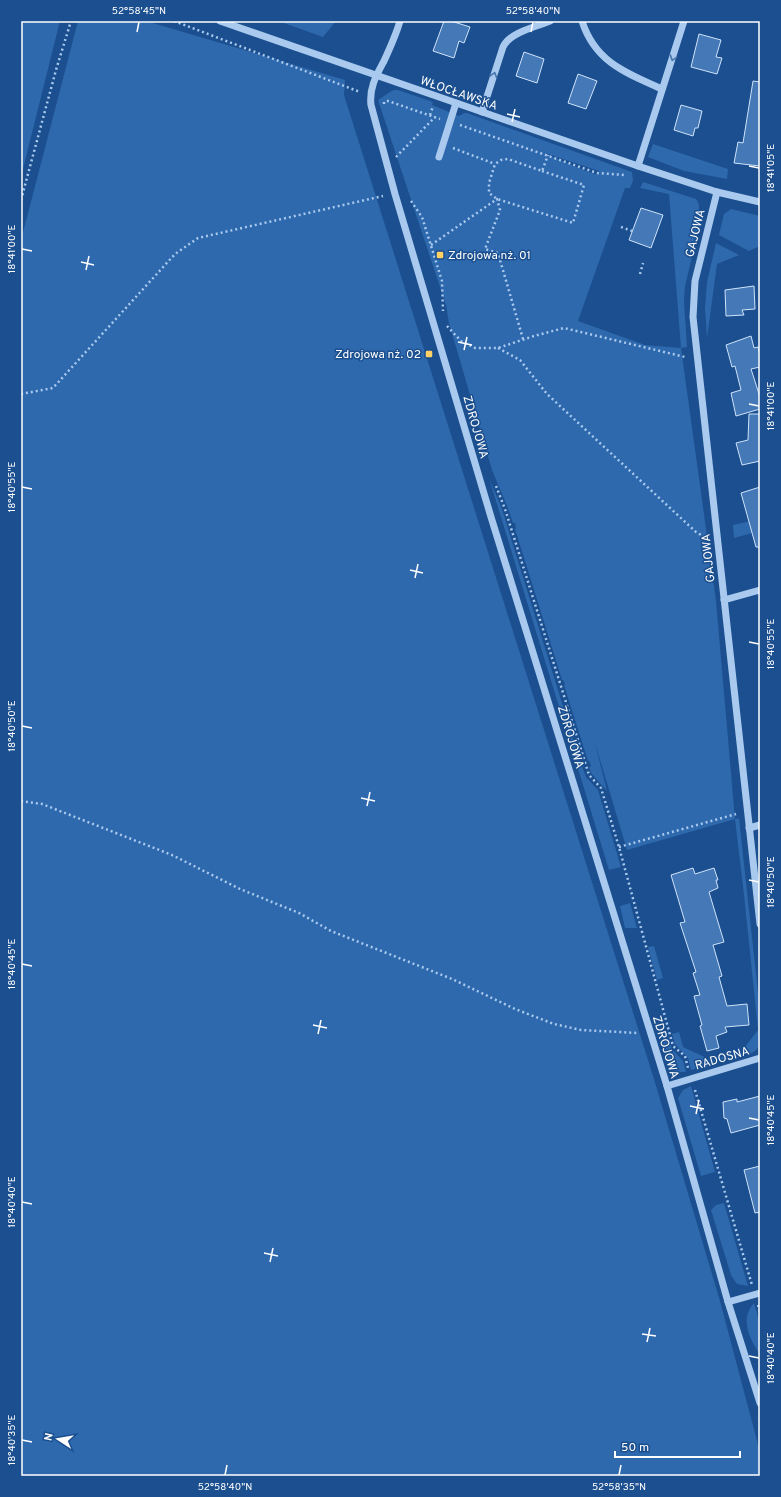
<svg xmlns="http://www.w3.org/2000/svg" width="781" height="1497" font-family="Overpass,sans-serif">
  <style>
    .green { fill: #2e69ad; fill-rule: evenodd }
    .building { fill: #4478b7; stroke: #cfe3fa }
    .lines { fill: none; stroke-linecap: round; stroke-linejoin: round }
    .path { stroke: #a9c9ee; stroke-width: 2.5; stroke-dasharray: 2 3; stroke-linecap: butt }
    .minor { stroke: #a9c9ee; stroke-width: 7 }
    .oneway { stroke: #4674ac }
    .ticks { fill: none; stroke: #fff; stroke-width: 1.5 }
    .poi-dot { fill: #ffd166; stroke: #1b4f8f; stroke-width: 1.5 }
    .labels { text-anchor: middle; stroke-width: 3; stroke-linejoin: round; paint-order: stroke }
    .street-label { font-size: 12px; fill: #fff; stroke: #1b4f8f }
    .poi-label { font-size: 12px; fill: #fff; stroke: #1b4f8f; text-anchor: start }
    .neatline { fill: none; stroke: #fff; stroke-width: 1.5 }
    .ticks-label { font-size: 10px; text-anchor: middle; fill: #fff }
  </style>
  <rect width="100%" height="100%" fill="#1b4f8f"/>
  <g class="green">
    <polygon points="21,21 60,21 21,177"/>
    <polygon points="78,21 146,21 345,80 344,95 654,1079 720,1301 760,1452 760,1476 21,1476 21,240"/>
    <polygon points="278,21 336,21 323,37"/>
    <path d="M 394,90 L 398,90 L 433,102 L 432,105 L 459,116 L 464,113 L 467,113 L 632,172 L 633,181 L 630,188 L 625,188 L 578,321 L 645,345 L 681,348 L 669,194 L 640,188 L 643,182 L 696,199 C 701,206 699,211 697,219 L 701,220 L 685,286 L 684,301 L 687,347 L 681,348 L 716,601 L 735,819 L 739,818 L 760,1011 L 760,1045 L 756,1050 L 752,1053 L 691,1070 L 688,1058 L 675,1044 L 672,1034 L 679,1032 L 683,1047 L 711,1060 L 741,1052 L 758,1030 L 744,895 L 735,819 L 627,850 L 595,743 L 607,791 L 591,773 L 589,767 L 591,766 L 589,761 L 588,761 L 564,685 L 565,684 L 563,680 L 562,680 L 515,529 L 516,528 L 515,523 L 513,523 L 507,506 L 492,470 L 449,323 L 446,305 L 378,100 L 390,92 ZM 542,152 L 599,171 L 598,175 L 581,169 Z"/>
    <polygon points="653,144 728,169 727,179 684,171 648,157"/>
    <polygon points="731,209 760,216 760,246 749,251 719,235 724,214"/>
    <polygon points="716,243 739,255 717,264 707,338 705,308 707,282"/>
    <polygon points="489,478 502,509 579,758 586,777 598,790 621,867 609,870"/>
    <polygon points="760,519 760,531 734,538 733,525"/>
    <polygon points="630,903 637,928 625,928 620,906"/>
    <polygon points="654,946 663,978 657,980 648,947"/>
    <polygon points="667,1035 672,1049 683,1061 686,1072 678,1072 669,1068 659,1039 660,1037"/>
    <polygon points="691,1086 715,1172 701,1176 678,1098 683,1090"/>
    <polygon points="724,1203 748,1286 737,1284 731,1275 711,1210 716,1205"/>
    <path d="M 754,1303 L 760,1324 L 760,1355 C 750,1339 739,1320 754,1303 Z"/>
  </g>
  <g class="building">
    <polygon points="444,21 451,21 470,27 464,43 459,41 454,58 433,51"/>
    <polygon points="699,34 721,40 716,57 722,58 717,74 691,67"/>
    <polygon points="524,52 544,59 537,83 516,76"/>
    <polygon points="578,74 597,81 586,109 568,103"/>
    <polygon points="753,81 760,82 760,166 734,163 738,142 743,143"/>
    <polygon points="681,105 702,111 698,128 695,128 693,136 674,130"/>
    <polygon points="641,208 663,215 651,248 629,240"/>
    <polygon points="754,286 755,309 742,310 744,315 726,316 725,290"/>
    <polygon points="751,336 754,348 758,347 760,355 760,367 751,369 760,397 760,409 736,416 731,393 741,390 735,366 732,367 726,345"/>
    <polygon points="749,414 760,414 760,461 742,465 736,443 748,440"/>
    <polygon points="760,487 760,547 756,547 741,493"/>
    <polygon points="693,868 695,874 714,868 718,880 716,880 718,888 709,892 724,942 713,945 722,976 719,977 727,1006 747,1004 749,1025 725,1027 727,1032 716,1036 719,1048 707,1051 700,1026 702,1025 694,996 700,995 693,973 696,972 680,923 685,922 671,875"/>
    <polygon points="760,1096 760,1125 731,1133 727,1119 724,1118 723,1102 737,1099 737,1102"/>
    <polygon points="760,1166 760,1212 755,1213 744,1170"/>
  </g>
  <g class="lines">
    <g class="path">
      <polyline points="174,21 360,92"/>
      <polyline points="384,104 384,102 388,101 440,119"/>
      <polyline points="430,115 433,106"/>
      <polyline points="460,125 597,173 625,175"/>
      <polyline points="453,148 495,164"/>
      <polyline points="396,157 435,117"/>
      <polyline points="542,171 584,185 573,223 497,199 489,193 489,183 495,164 501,160 508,159 542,171 548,155"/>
      <polyline points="21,200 56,70 71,21"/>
      <polyline points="411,201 422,217 442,281 443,311"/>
      <polyline points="621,227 632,231"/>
      <polyline points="431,245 497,199 500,210 485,249 498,253 523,339"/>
      <polyline points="640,274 643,263"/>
      <polyline points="447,326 461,341 475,348 498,348 534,336 564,328 685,357"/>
      <polyline points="498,348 520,360 547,394 696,532 706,538"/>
      <polyline points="21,394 53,388 175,254 198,238 383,196"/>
      <polyline points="496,486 505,509 589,775 601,788 619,847 673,1046 685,1056 688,1068"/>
      <polyline points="21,801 42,804 172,855 240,889 299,913 331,931 452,979 515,1009 554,1024 581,1030 638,1033"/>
      <polyline points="619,847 736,814"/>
      <polyline points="695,1090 752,1285"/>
      <polyline points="758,1305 760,1312"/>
    </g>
    <g class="minor">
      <polyline points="220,21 638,166 717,192 760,202"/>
      <path d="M 400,21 C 396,35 390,48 384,61 C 376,76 369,88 371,105 L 395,194 L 491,517 L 667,1086 L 728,1302 L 760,1403"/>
      <path d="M 582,21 C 595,62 626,73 662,89"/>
      <path d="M 482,112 L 503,47 C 510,32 536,27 550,21"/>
      <polyline points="439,157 456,103"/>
      <polyline points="638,166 684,21"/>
      <polyline points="717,192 695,281 693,317 760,924"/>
      <polyline points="724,600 760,590"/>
      <polyline points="749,828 760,825"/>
      <polyline points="667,1086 760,1058"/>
      <polyline points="728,1302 760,1293"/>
    </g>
  </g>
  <defs><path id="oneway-chevron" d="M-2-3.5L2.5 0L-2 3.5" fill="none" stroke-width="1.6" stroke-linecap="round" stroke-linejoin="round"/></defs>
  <g class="oneway">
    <use href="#oneway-chevron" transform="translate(673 58) rotate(108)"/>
    <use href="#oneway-chevron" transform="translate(494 75) rotate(-73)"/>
  </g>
  <path class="ticks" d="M 137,32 L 139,22M 531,32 L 533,22M 507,114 L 520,117M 512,122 L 515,109M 749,166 L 759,168M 22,249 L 32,251M 81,262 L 94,265M 86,270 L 89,256M 458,342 L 472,345M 464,350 L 467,337M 749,404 L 759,406M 22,487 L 32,489M 410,570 L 423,573M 415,578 L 418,564M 749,642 L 759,644M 22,726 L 32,728M 361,798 L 375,801M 367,806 L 370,792M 749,880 L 759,882M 22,964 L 32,966M 313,1025 L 327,1028M 318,1034 L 321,1020M 690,1106 L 704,1109M 696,1114 L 699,1100M 749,1118 L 759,1120M 22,1202 L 32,1204M 264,1253 L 278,1256M 270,1262 L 273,1248M 642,1334 L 656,1336M 647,1342 L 650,1328M 749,1356 L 759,1358M 22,1440 L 32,1442M 225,1475 L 227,1465M 619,1475 L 621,1465"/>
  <g class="poi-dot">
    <rect x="436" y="251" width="8" height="8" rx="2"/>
    <rect x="425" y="350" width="8" height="8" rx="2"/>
  </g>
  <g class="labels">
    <g class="street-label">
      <text transform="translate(459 93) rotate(19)" y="4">WŁOCŁAWSKA</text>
      <text transform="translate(695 233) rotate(-76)" y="4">GAJOWA</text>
      <text transform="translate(476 427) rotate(74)" y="4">ZDROJOWA</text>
      <text transform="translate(708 558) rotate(-96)" y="4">GAJOWA</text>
      <text transform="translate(571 737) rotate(73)" y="4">ZDROJOWA</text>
      <text transform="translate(666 1047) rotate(73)" y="4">ZDROJOWA</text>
      <text transform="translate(722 1058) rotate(-16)" y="4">RADOSNA</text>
    </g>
    <g class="poi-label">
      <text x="448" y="259">Zdrojowa nż. 01</text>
      <text x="421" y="358" text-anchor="end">Zdrojowa nż. 02</text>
    </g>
  </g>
  <rect width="781" height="1497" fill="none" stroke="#1b4f8f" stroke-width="44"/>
  <g transform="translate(58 1439) rotate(282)" stroke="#1b4f8f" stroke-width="3" paint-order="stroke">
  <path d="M0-3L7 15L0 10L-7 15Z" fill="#ffffff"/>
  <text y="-6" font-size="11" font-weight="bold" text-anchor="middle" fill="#ffffff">N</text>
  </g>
  <path d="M615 1451v6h125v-6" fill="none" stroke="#ffffff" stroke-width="2"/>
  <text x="621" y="1451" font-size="12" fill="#ffffff" stroke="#1b4f8f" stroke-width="3" paint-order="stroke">50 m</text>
  <rect x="22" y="22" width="737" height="1453" class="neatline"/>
  <g class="ticks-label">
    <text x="139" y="14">52°58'45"N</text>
    <text x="533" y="14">52°58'40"N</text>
    <text transform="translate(770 168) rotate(-90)" y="4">18°41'05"E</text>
    <text transform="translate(11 249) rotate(-90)" y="4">18°41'00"E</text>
    <text transform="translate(770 406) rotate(-90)" y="4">18°41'00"E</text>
    <text transform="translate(11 487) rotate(-90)" y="4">18°40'55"E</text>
    <text transform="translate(770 644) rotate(-90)" y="4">18°40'55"E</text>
    <text transform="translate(11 726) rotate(-90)" y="4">18°40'50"E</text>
    <text transform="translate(770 882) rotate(-90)" y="4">18°40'50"E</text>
    <text transform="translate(11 964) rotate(-90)" y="4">18°40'45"E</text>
    <text transform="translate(770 1120) rotate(-90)" y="4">18°40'45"E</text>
    <text transform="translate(11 1202) rotate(-90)" y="4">18°40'40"E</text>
    <text transform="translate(770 1358) rotate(-90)" y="4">18°40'40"E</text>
    <text transform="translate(11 1440) rotate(-90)" y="4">18°40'35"E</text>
    <text x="225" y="1490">52°58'40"N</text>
    <text x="619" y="1490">52°58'35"N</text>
  </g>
</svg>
